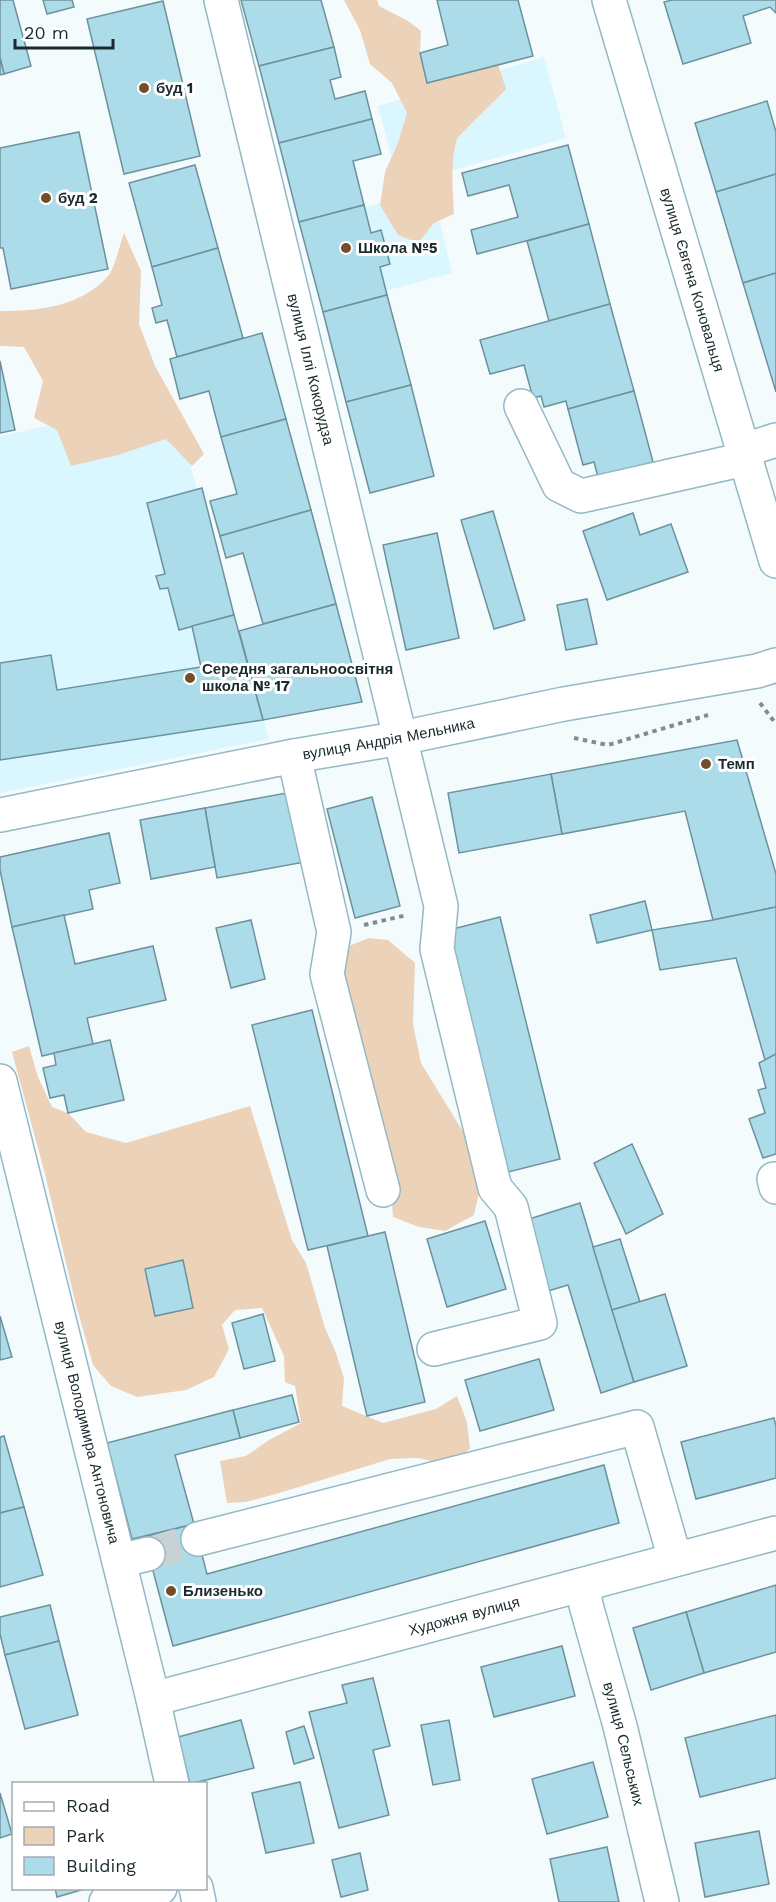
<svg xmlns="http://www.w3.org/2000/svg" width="776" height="1902" font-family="'Work Sans',sans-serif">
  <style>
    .built { fill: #daf7ff }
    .green { fill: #edd2ba }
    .building { fill: #acdcea; stroke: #6d929d; stroke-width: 1.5 }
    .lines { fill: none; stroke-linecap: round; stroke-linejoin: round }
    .minor-tunnel { stroke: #c8d1d4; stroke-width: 33; stroke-dasharray: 33 16; stroke-linecap: butt }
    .minor-casing { stroke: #93b9c4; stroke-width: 36 }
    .major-casing { stroke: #93b9c4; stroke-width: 36 }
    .path { stroke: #808c8f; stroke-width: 4; stroke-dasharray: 4.5 4.5; stroke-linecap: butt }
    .minor { stroke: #fff; stroke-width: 33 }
    .major { stroke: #fff; stroke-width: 33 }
    .poi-dot { fill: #744e2a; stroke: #fff; stroke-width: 2 }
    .labels { text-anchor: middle; stroke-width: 6; stroke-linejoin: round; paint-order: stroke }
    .poi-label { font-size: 15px; font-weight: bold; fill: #1b2a2f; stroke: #fff; text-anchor: start }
    .street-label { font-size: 15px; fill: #1b2a2f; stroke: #fff }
  </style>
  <rect width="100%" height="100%" fill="#f3fbfd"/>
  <g class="built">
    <polygon points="544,57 566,138 429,177 452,273 325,307 303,224 402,197 378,106"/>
    <polygon points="171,399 269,739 0,793 0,436"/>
  </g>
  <g class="green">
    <path d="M 344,0 L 377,0 L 379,6 L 408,21 L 421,31 L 420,53 L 427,83 L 498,64 L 506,89 C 499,97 459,135 457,139 C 450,160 453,193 454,214 L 434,223 L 418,243 L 398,235 L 380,205 L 385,172 L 398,143 L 407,113 L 392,83 L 370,64 L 360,30 Z"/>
    <path d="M 124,233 L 141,271 L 139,324 L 155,366 L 204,454 L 192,466 L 166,439 L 118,455 L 71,466 L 57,430 L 34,418 L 43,381 L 24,347 L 0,346 L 0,311 C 38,311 81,307 108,276 C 115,268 120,244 124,233 Z"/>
    <polygon points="369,938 388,940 415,963 413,1024 421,1063 462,1130 472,1154 480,1188 474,1215 445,1231 419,1227 393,1217 391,1190 342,979 344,948"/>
    <polygon points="29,1046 38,1077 52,1107 68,1113 86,1132 126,1143 250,1106 292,1240 306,1263 325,1328 336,1353 344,1378 342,1406 383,1423 436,1409 457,1396 467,1422 470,1449 448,1465 418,1458 390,1459 276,1494 246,1502 227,1503 220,1461 246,1456 269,1440 301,1423 295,1386 285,1382 284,1356 262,1308 235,1310 222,1325 229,1349 214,1377 186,1390 137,1397 111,1386 93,1365 75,1301 45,1174 12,1052"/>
  </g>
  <g class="building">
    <polygon points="0,0 13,0 31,66 4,74 0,58"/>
    <polygon points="43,0 72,0 74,7 47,14"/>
    <polygon points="241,0 321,0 334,47 259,66"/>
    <polygon points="437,0 518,0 533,56 427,83 420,53 448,45"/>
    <polygon points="672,0 776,0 776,13 770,7 743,16 751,43 683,64 664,2"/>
    <polygon points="163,1 200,156 124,174 87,19"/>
    <polygon points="334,47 341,77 330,80 335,99 365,91 372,119 279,143 259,66"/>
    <polygon points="0,58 4,74 0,75"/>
    <polygon points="767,101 776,132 776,174 716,192 695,123"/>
    <polygon points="372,119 381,154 353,161 364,205 299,222 279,143"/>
    <polygon points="79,132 108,269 11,289 3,248 0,248 0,148"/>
    <polygon points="568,145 589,224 477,254 471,230 518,217 509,185 468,196 462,173"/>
    <polygon points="195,165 218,248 152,267 129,183"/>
    <polygon points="776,174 776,273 743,283 716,192"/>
    <polygon points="364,205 371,233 381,230 390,264 380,267 387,295 323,312 299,222"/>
    <polygon points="589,224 610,304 549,321 527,241"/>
    <polygon points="218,248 243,338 177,357 167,320 156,323 152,308 162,305 152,267"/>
    <polygon points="776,273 776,392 743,283"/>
    <polygon points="387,295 411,385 346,402 323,312"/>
    <polygon points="610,304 634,391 568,409 566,401 544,407 541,396 533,398 524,365 490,374 480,340"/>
    <polygon points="262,333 286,419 221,437 209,391 180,399 170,359"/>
    <polygon points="0,361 15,430 0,433"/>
    <polygon points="411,385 434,476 370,493 346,402"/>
    <polygon points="634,391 653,462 598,477 594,462 583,465 568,409"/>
    <polygon points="286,419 311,510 220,536 210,501 237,494 221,437"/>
    <polygon points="202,488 234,615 179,630 168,588 160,589 156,576 165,574 147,503"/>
    <polygon points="311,510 336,604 263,624 243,553 226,558 220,536"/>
    <polygon points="493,511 525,620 494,629 461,520"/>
    <polygon points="633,513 640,535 671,524 688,572 607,600 583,531"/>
    <polygon points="437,533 459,638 406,650 383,545"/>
    <polygon points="587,599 597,644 566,650 557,605"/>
    <polygon points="336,604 362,702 263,720 239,631"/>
    <polygon points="234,615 263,720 0,760 0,663 51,655 57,690 201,667 192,626"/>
    <polygon points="737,740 776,874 776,907 713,920 685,811 562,834 551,774"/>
    <polygon points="551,774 562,834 459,853 448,793"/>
    <polygon points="292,792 305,862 217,878 205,808"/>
    <polygon points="372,797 400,906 355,918 327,809"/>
    <polygon points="205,808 215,867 151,879 140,820"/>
    <polygon points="109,833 120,883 89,890 93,909 12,927 0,870 0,857"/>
    <polygon points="645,901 652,930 597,943 590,915"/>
    <polygon points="776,907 776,1054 765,1060 736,958 660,970 652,930 713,920"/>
    <polygon points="64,915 75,964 153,946 166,1000 87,1018 93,1044 42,1056 12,927"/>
    <polygon points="500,917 560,1159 504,1173 445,931"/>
    <polygon points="251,920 265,979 231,988 216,928"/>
    <polygon points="312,1010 368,1236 308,1250 252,1025"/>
    <polygon points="110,1040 124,1100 68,1113 64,1095 50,1098 43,1068 56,1065 54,1053"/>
    <polygon points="776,1054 776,1154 763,1158 749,1119 765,1113 758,1090 766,1088 759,1063"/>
    <polygon points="632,1144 663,1214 626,1234 594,1163"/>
    <polygon points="580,1203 634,1382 601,1393 568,1285 548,1291 526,1220"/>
    <polygon points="485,1221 506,1289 447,1307 427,1239"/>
    <polygon points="385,1232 425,1402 367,1416 327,1246"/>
    <polygon points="620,1239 640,1302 612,1310 593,1247"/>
    <polygon points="183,1260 193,1308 155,1316 145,1269"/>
    <polygon points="665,1294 687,1366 634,1382 612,1310"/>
    <polygon points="263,1314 275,1361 244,1369 232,1323"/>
    <polygon points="0,1316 12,1357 0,1360"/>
    <polygon points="539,1359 554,1410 480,1431 465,1380"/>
    <polygon points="292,1395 299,1422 240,1438 233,1410"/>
    <polygon points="233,1410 240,1438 175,1455 194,1524 132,1539 107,1443"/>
    <polygon points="774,1418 776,1426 776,1478 696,1499 681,1442"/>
    <polygon points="4,1436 24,1507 0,1513 0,1437"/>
    <polygon points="604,1465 619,1523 173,1646 144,1537 194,1524 207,1574"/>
    <polygon points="24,1507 43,1575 0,1587 0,1513"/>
    <polygon points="776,1585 776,1652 704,1673 686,1612"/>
    <polygon points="50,1605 59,1641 5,1655 0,1634 0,1617"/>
    <polygon points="686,1612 704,1673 651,1690 633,1628"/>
    <polygon points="59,1641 78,1715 25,1729 5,1655"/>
    <polygon points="562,1646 575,1696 494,1717 481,1667"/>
    <polygon points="373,1678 390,1746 373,1750 389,1815 339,1828 309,1712 347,1703 342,1685"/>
    <polygon points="776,1715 776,1778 700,1797 685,1738"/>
    <polygon points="241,1720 254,1768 190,1784 178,1737"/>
    <polygon points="449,1720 460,1780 433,1785 421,1725"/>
    <polygon points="304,1726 314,1758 294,1764 286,1732"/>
    <polygon points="593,1762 608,1817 547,1834 532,1779"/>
    <polygon points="300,1782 314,1843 266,1853 252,1793"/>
    <polygon points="0,1793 12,1834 0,1838"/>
    <polygon points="759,1831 769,1884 705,1897 695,1843"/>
    <polygon points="607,1847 619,1902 559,1902 550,1859"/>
    <polygon points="360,1853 368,1890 341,1897 332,1860"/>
    <polygon points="55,1888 88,1888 57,1897"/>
  </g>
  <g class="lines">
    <polyline class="minor-tunnel" points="148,1554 198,1539"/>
    <defs>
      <g id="minor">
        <path id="s1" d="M 221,0 L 441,906 L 437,949 L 495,1188 L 511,1207 L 540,1323 L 434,1349"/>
        <path id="s2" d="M 609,0 L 776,561"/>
        <polyline points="521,406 559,485 581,496 745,459"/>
        <polyline points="742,451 776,440"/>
        <polyline points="294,756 334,932 327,974 383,1190"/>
        <path id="s3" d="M 0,815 L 294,756 L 401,738 L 564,704 L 757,671 L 776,665"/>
        <polyline points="774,1179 776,1187"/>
        <polyline points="198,1539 637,1427 675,1559"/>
        <polyline points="119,1561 148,1554"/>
        <path id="s4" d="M 583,1585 L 586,1605 L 620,1726 L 662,1902"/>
        <path id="s5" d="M 153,1699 L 776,1533"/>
        <polyline points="106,1902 160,1888"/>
      </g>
      <g id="major">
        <path id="s6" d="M 0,1081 L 153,1699 L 172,1784"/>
        <polyline points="196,1888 199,1902"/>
      </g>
    </defs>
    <use href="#minor" class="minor-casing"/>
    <use href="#major" class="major-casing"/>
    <g class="path">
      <polyline points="760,703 776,724"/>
      <polyline points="574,738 608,745 708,715"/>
      <polyline points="364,925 407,915"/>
    </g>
    <use href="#minor" class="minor"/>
    <use href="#major" class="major"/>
  </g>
  <g class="poi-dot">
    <circle cx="144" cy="88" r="6"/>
    <circle cx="46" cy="198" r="6"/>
    <circle cx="346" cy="248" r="6"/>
    <circle cx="190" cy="678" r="6"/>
    <circle cx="706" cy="764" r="6"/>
    <circle cx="171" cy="1591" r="6"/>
  </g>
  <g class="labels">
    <g class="poi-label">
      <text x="156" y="93">буд 1</text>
      <text x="58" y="203">буд 2</text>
      <text x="358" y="253">Школа №5</text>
      <text x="202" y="674">Середня загальноосвітня<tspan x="202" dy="17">школа № 17</tspan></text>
      <text x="718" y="769">Темп</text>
      <text x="183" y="1596">Близенько</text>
    </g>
    <g class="street-label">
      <text dy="5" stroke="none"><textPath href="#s2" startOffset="292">вулиця Євгена Коновальця</textPath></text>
      <text dy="5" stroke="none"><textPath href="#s1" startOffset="380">вулиця Іллі Кокорудза</textPath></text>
      <text dy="5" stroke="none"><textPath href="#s3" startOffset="396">вулиця Андрія Мельника</textPath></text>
      <text dy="5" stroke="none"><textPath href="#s6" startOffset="362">вулиця Володимира Антоновича</textPath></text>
      <text dy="5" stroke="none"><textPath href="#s5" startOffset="322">Художня вулиця</textPath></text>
      <text dy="5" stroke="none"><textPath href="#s4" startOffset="164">вулиця Сельських</textPath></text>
    </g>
  </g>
  <rect x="12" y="1782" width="195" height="108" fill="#ffffff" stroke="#a4aaac" stroke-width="1.5"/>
  <rect x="24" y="1802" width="30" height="9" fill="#ffffff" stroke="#a4aaac" stroke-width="1.5"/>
  <text x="66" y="1812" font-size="18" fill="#1b2a2f">Road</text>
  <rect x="24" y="1827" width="30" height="18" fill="#edd2ba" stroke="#a4aaac" stroke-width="1.5"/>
  <text x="66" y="1842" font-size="18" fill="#1b2a2f">Park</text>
  <rect x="24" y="1857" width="30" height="18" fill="#acdcea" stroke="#a4aaac" stroke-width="1.5"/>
  <text x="66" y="1872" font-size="18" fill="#1b2a2f">Building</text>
  <path d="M15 39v9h98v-9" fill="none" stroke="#1b2a2f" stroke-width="3"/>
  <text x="24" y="39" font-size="18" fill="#1b2a2f" stroke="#ffffff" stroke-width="4.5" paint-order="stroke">20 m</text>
</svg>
